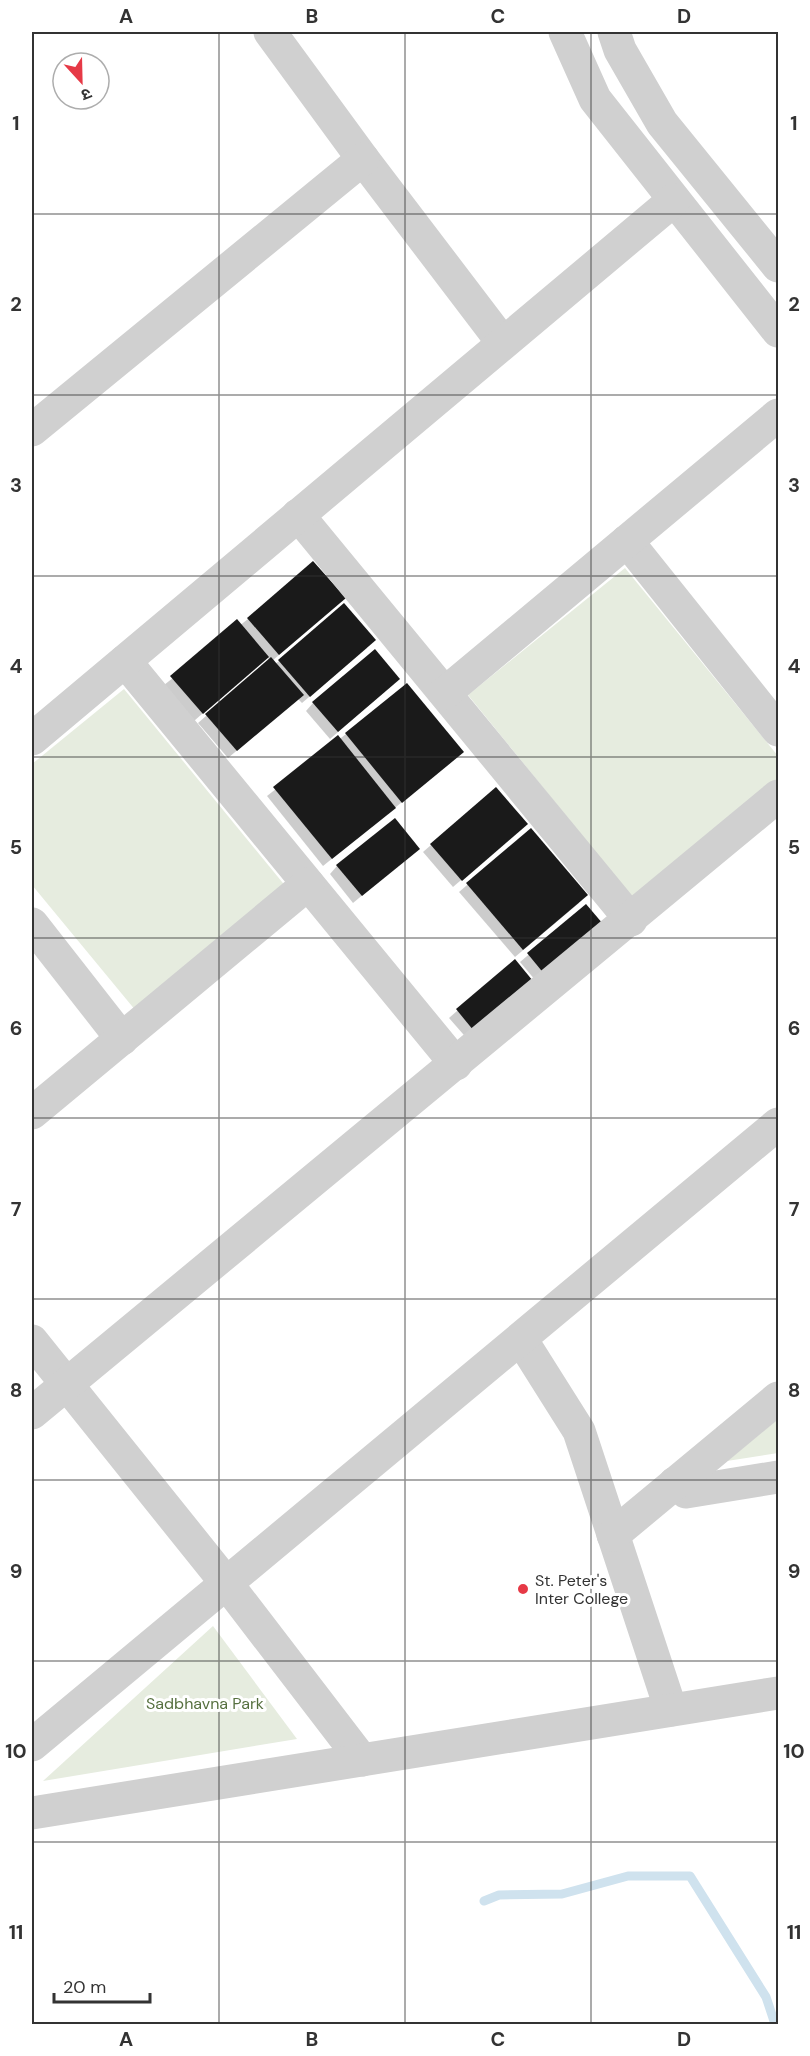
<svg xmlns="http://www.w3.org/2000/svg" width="810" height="2056" font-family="'DM Sans','Noto Sans Devanagari',sans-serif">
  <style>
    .green { fill: #e6ecdf }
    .shadow { fill: #0003 }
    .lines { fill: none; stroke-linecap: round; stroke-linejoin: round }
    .stream { stroke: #cfe2ee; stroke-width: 9 }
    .building { fill: #1a1a1a }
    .minor { stroke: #d0d0d0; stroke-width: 33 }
    .grid { fill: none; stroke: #333; stroke-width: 1.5; stroke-opacity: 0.55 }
    .poi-dot { fill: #e63946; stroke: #fff; stroke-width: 2 }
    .labels { text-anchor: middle; stroke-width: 6; stroke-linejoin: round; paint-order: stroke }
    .poi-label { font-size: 16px; fill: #333; stroke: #fff; text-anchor: start }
    .park-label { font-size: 16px; fill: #56703f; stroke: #fff }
    .neatline { fill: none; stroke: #333; stroke-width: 2 }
    .grid-label { font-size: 20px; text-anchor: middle; font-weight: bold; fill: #333 }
  </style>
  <rect width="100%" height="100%" fill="#fff"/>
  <g class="green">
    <polygon points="625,568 778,756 778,778 632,897 468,695"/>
    <polygon points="124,689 287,888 136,1011 32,885 32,764"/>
    <polygon points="778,1419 778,1453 727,1461"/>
    <polygon points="213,1626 297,1739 43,1781"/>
  </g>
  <g class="shadow">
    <polygon points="336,606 272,661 275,664 279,661 367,648 302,703 298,699 228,758 198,723 270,660 267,657 194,721 164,685 248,619"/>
    <polygon points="391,686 330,739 306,711 313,703"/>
    <polygon points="346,734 454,760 323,866 267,796"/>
    <polygon points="531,830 579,903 515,957 459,892"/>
    <polygon points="518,831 453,887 423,852 431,845"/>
    <polygon points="418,849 353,903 330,874 337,866"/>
    <polygon points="586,906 541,987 520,962"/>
    <polygon points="514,961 470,1042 449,1018"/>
  </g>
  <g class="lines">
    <polyline class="stream" points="484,1901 499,1895 562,1894 628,1876 690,1876 766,1997 775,2024"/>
  </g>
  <g class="building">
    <polygon points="313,561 346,598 279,655 247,618"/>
    <polygon points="344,603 376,640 310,697 278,660"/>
    <polygon points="237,619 269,657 203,714 170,676"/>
    <polygon points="375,649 400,679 338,732 312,702"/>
    <polygon points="271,657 304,695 237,751 205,714"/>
    <polygon points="407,683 464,752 402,803 345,733"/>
    <polygon points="338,735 396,808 332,859 273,787"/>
    <polygon points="496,787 528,824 462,881 430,844"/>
    <polygon points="395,818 420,849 362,896 336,865"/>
    <polygon points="531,828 588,895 523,950 466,883"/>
    <polygon points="586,904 609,931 550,981 527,953"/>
    <polygon points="515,959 537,986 478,1036 456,1009"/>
  </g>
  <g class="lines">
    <g class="minor">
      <polyline points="270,32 363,159 503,343"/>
      <polyline points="565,32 595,99 778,331"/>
      <polyline points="614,32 620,50 662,123 778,266"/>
      <polyline points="32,430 363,159"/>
      <polyline points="298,515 631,920"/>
      <polyline points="627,541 778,730"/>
      <polyline points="125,661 456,1064"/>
      <polyline points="445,693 778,415"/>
      <polyline points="32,739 674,200"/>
      <polyline points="32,924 122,1039"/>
      <polyline points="32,1113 308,884"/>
      <polyline points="521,1339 579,1431 671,1710"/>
      <polyline points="32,1341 227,1584 362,1760"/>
      <polyline points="32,1413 778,796"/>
      <polyline points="675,1483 686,1492 778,1477"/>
      <polyline points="613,1535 778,1398"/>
      <polyline points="32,1745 778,1124"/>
      <polyline points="32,1813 778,1693"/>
    </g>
  </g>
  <path class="grid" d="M 219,32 L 219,2024M 405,32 L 405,2024M 591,32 L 591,2024M 32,214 L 778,214M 32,395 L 778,395M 32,576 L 778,576M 32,757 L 778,757M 32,938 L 778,938M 32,1118 L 778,1118M 32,1299 L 778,1299M 32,1480 L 778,1480M 32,1661 L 778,1661M 32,1842 L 778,1842"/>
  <circle class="poi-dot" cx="523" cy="1589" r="6"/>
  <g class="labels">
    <g class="poi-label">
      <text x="535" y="1586">St. Peter's<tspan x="535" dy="18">Inter College</tspan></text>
    </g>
    <g class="park-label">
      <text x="205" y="1709">Sadbhavna Park</text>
    </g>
  </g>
  <rect width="810" height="2056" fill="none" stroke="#ffffff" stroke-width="66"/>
  <g transform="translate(81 81) rotate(158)"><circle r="28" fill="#ffffff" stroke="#adadad" stroke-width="1.5"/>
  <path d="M0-4.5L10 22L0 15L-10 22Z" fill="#e63946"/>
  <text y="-9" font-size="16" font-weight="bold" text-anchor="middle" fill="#333333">उ</text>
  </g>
  <path d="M54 1993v9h96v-9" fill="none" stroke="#333333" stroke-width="3"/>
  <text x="63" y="1993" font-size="18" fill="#333333" stroke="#ffffff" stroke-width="4.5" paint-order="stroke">20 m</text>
  <rect x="33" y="33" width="744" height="1990" class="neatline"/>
  <g class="grid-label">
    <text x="126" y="23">A</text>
    <text x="312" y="23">B</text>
    <text x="498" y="23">C</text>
    <text x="684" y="23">D</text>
    <text x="16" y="130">1</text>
    <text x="794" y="130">1</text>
    <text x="16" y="311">2</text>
    <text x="794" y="311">2</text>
    <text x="16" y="492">3</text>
    <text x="794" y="492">3</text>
    <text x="16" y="673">4</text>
    <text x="794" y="673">4</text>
    <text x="16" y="854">5</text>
    <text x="794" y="854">5</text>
    <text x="16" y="1035">6</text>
    <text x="794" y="1035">6</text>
    <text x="16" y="1216">7</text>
    <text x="794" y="1216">7</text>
    <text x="16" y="1397">8</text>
    <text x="794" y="1397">8</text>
    <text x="16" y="1578">9</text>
    <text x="794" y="1578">9</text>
    <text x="16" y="1758">10</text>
    <text x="794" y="1758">10</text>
    <text x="16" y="1939">11</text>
    <text x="794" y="1939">11</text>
    <text x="126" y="2046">A</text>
    <text x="312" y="2046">B</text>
    <text x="498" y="2046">C</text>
    <text x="684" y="2046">D</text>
  </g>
</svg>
